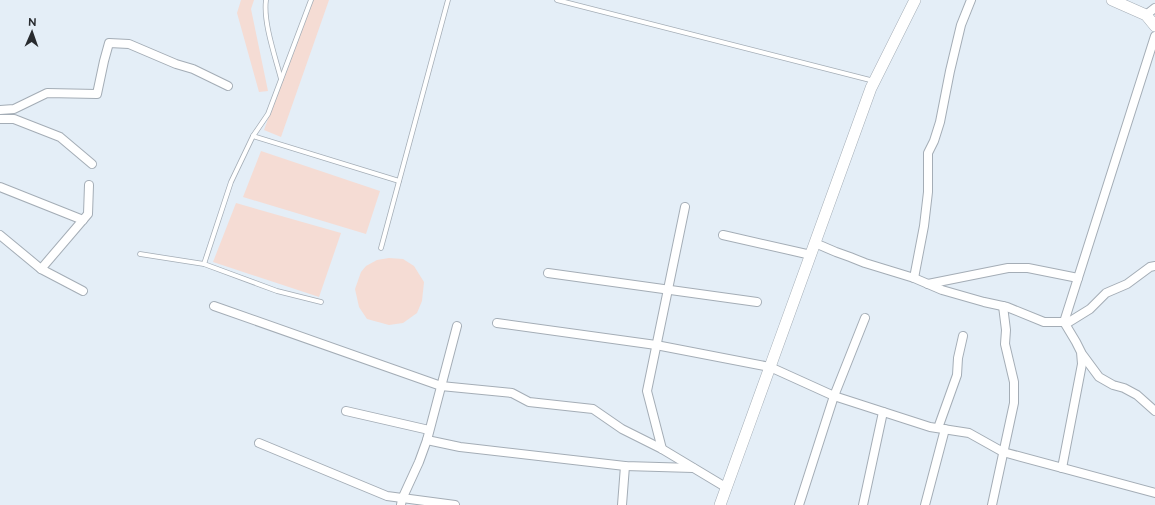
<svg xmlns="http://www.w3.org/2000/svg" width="1155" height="505" font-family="Raleway,sans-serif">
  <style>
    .education { fill: #f5dcd4 }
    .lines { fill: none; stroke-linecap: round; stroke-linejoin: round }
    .lane-casing { stroke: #a4adb6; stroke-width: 5.5 }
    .street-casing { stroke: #a4adb6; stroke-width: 10 }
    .secondary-casing { stroke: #a4adb6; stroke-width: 12 }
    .lane { stroke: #fff; stroke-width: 4 }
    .street { stroke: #fff; stroke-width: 8 }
    .secondary { stroke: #fff; stroke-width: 11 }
  </style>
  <rect width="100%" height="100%" fill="#e4eef7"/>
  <g class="education">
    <polygon points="241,0 254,0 251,9 268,91 259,92 237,13"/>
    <polygon points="311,0 329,0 281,137 264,130"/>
    <polygon points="261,151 380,191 366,234 243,197"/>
    <polygon points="236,203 341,233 319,297 213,262"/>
    <polygon points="389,258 403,259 414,266 424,282 422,301 417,313 403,323 389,325 367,319 359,307 355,289 361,272 366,266 377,260"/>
  </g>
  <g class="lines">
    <defs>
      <g id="lane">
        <path d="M 266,0 C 263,22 275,56 281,79"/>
        <polyline points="311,0 268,114 253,136 231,182 204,264 277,291 321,302"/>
        <polyline points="557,0 874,81"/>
        <polyline points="253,136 399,181"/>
        <polyline points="381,248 448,0"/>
        <polyline points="140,254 204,264"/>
      </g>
      <g id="street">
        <polyline points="1146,15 1155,8"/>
        <polyline points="0,110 14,109 47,93 97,94 104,61 109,43 129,44 176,64 193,69 228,86"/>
        <polyline points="0,119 14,119 60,137 92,164"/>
        <polyline points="0,187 83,220"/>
        <polyline points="0,235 41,269 83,291"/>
        <polyline points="723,235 811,255"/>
        <polyline points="815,243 836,252 850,257 865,263 914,278 942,290 984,302 1007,307 1044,322 1069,322 1090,309 1106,293 1127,284 1150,267 1155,266"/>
        <polyline points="41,269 88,214 89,185"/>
        <polyline points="548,273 757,302"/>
        <polyline points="914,278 924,226 928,192 928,153 934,141 940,122 950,71 961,25 971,0"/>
        <polyline points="928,284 1008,268 1028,268 1078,278"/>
        <polyline points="214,306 441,386 512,393 529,402 593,409 622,429 662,449 727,488"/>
        <polyline points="497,323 656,345 770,367 834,396 930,427 969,433 1003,452 1155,493"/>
        <polyline points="1082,354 1099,377 1113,385 1124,388 1137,395 1155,411"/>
        <polyline points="346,411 429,430"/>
        <polyline points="938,428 957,375 958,358 963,336"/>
        <polyline points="427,440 460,447 625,466 693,468"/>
        <polyline points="259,443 387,496 455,505"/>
        <polyline points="662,449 647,391 685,207"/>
        <polyline points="1062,468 1082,364 1081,352 1076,342 1064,322 1155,36"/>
        <polyline points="401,505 402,499 419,462 427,440 457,326"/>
        <polyline points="622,505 625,466"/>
        <polyline points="799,505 834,396 865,318"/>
        <polyline points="863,505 883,412"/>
        <polyline points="925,505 945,429"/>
        <polyline points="992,505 1014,403 1014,382 1005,344 1006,330 1003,306"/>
      </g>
      <g id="secondary">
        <polyline points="1112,0 1146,15 1155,26"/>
        <polyline points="720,505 871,88 915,0"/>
      </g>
    </defs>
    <use href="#lane" class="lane-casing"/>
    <use href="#street" class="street-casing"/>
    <use href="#secondary" class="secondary-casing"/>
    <use href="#lane" class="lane"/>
    <use href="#street" class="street"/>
    <use href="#secondary" class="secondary"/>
  </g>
  <g transform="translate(32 32) rotate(2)" stroke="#e4eef7" stroke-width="3" paint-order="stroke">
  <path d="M0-3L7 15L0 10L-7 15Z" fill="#282b2f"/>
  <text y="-6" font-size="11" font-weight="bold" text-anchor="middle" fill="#282b2f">N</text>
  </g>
</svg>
